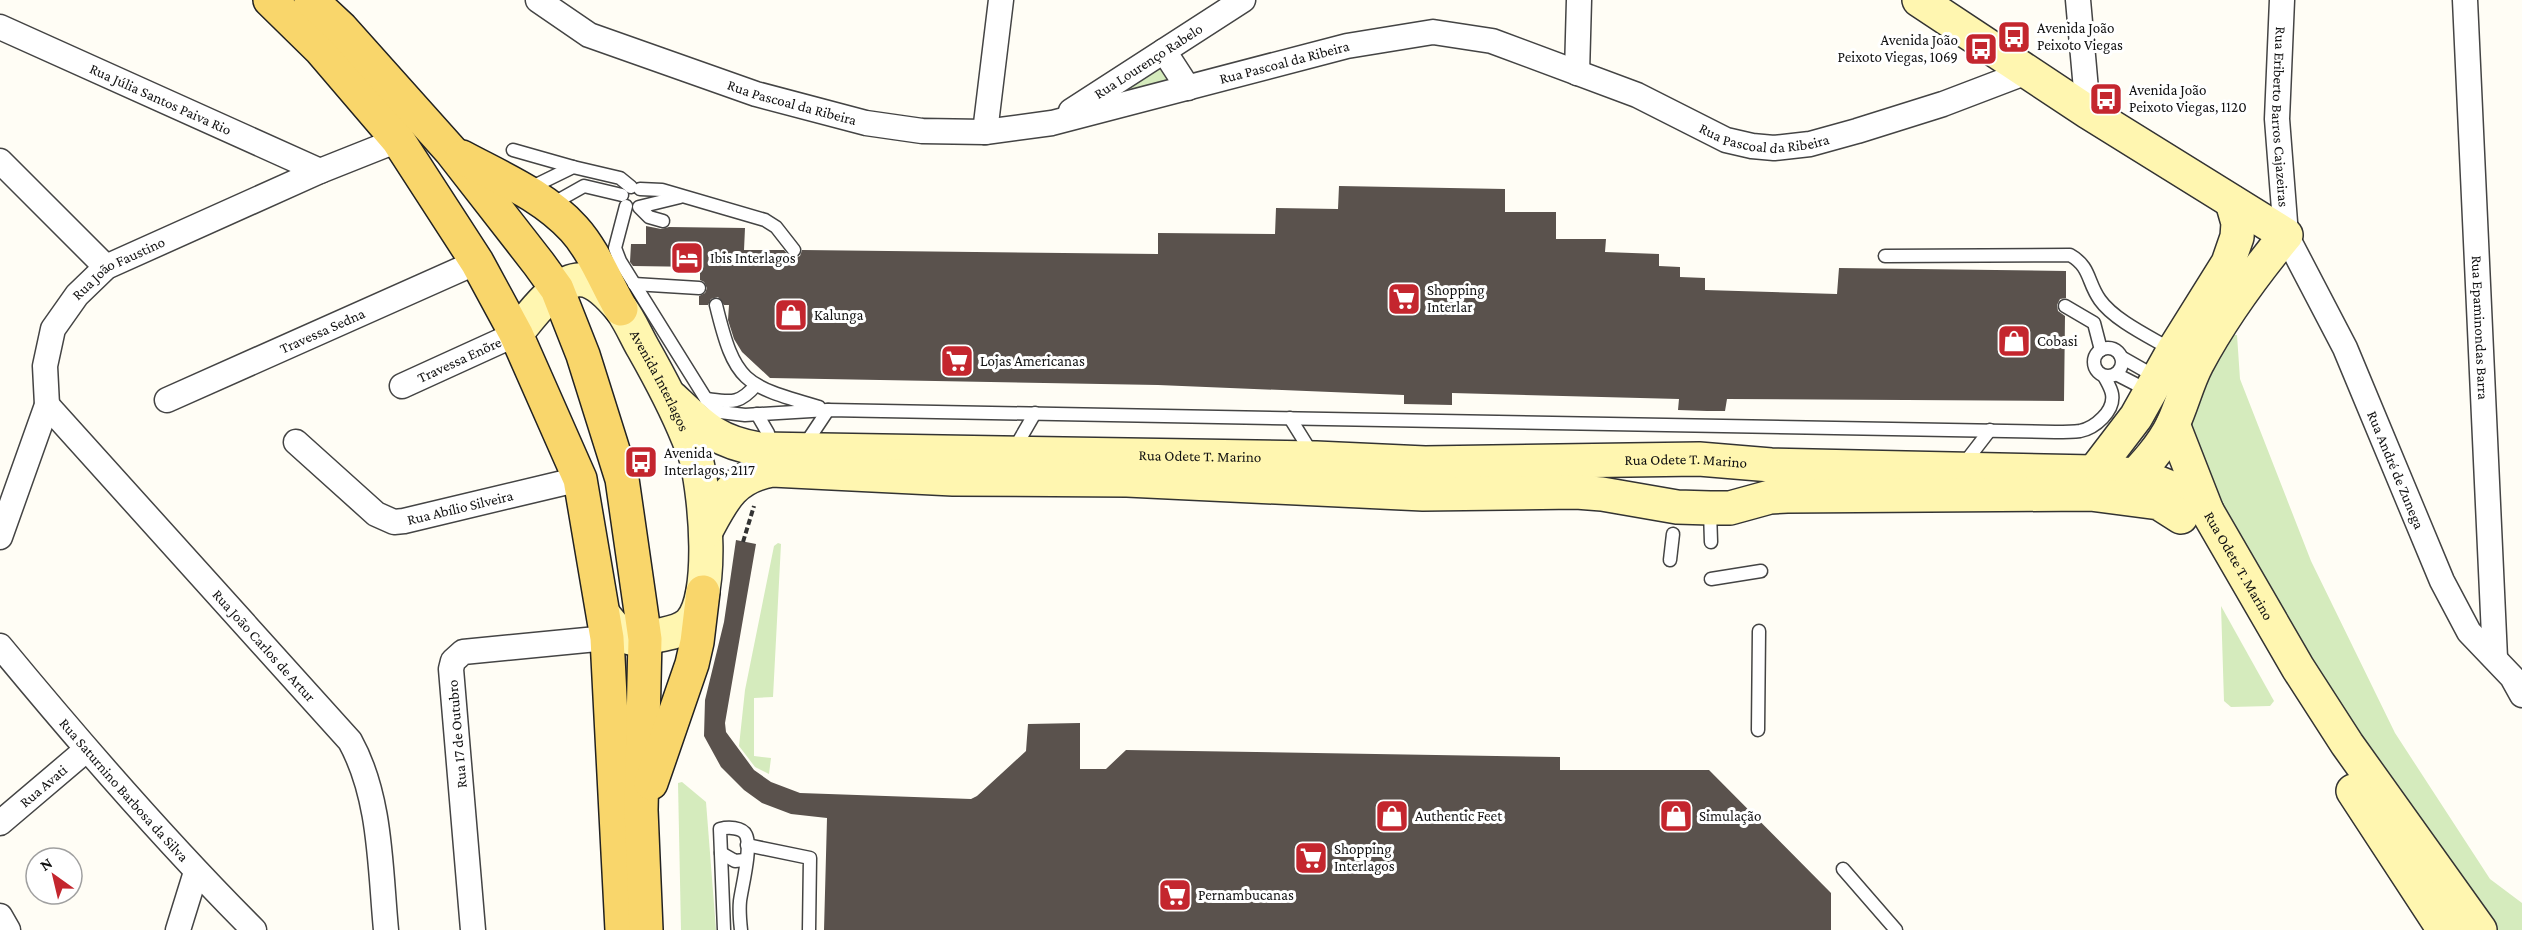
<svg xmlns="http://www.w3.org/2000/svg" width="2522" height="930" font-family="'Crimson Pro',serif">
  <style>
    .green { fill: #d5ebbd }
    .building { fill: #5a524d }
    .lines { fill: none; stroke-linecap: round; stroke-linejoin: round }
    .lane-casing { stroke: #444; stroke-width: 15 }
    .street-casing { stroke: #444; stroke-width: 27 }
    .secondary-casing { stroke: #333; stroke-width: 36 }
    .primary-casing { stroke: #222; stroke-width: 36 }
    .path { stroke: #333; stroke-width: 4; stroke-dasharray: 6 3; stroke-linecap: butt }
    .lane { stroke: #fff; stroke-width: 12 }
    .street { stroke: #fff; stroke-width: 24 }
    .secondary { stroke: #fff6b0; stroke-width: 33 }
    .primary { stroke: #f9d66b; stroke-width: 33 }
    .labels { text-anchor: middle; stroke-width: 6; stroke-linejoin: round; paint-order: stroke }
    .poi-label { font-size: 15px; fill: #111; stroke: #fff; text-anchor: start }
    .street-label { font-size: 15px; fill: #111; stroke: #fff }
  </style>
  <rect width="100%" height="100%" fill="#fffdf5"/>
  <g class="green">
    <polygon points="1167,59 1181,83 1101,104"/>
    <polygon points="2230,335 2237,335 2240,379 2311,561 2395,733 2490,879 2522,903 2522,930 2491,930 2295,640 2195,456 2187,407"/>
    <polygon points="778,543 781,544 773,697 754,698 754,756 771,758 769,774 755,767 739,746 745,690 774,546"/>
    <polygon points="2221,606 2274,701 2270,706 2231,707 2224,701"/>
    <polygon points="682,782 706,802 716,930 681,930 678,783"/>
  </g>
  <g class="building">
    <polygon points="1339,186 1505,189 1505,212 1556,212 1556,239 1606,239 1605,252 1659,254 1659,266 1680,267 1680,277 1705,278 1705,290 1837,294 1839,268 2066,271 2066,298 2060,299 2057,305 2058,311 2065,316 2064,401 1727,399 1725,411 1707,411 1678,410 1679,399 1452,393 1452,405 1404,404 1404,395 1158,385 770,378 742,352 734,339 728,320 729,305 724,305 718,297 711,299 708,305 699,305 699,296 705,293 707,288 704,282 700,280 700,267 633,266 630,262 631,244 646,244 646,226 661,229 669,227 745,228 744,250 784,250 790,257 795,258 800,256 802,250 1158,254 1158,233 1275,234 1276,208 1338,209"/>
    <polygon points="736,540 756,544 725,723 726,732 754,770 771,782 800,793 971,799 977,796 1026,751 1028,724 1080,723 1080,769 1106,769 1126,750 1560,757 1560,770 1709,770 1831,893 1831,930 824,930 827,818 791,814 762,803 744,790 721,767 704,736 705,700 724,622"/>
  </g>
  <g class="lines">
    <defs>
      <g id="lane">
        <polyline points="513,150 573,167"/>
        <polyline points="530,188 573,167 620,178 631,187"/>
        <polyline points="640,189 662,190 765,220 776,227 794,250"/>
        <polyline points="552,204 584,186 622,195"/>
        <path d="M 626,206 L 615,248 L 620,261 L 706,399 L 720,412 L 745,415 L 828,410 L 2055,432 C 2063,432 2072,432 2080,431 C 2095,428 2115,411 2112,394 C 2111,388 2107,382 2104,376"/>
        <polyline points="663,221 649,217 639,207 680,197"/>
        <path d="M 1885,256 L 2070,255 C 2091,267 2087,282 2100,300 C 2114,320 2150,337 2172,350"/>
        <polyline points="634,284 699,288"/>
        <path d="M 716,305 C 735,383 743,385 819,407"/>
        <polyline points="2065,306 2094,323 2101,350"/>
        <circle cx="2108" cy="362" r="14"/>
        <polyline points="2121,357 2158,378"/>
        <polyline points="2116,374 2149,391"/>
        <path d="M 706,399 C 731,402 739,405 756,385"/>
        <polyline points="757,414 768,433 772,448"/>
        <polyline points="1290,418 1313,455"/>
        <polyline points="804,446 828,410"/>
        <polyline points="1013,451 1035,413"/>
        <polyline points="1963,465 1990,430"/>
        <polyline points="1710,511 1711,542"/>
        <polyline points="1670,560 1673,534"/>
        <polyline points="1711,579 1761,571"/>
        <polyline points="1758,730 1759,631"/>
        <polyline points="747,845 810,858 809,930"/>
        <polyline points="721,853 735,861 745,860"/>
        <polyline points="1843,869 1896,930"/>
        <path d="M 724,930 L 720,829 C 728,827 742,827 746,835 C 752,848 742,886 740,901 C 739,911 740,921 741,930"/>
      </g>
      <g id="street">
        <path id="s1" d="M 538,0 L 589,35 L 756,94 L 866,123 L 922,131 L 985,132 L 1052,123 L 1347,46 L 1433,32 L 1492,41 L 1637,95 L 1726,140 L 1752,146 L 1774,148 L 1810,144 L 1857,131 L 1943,104 L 2027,72"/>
        <polyline points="2078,0 2088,112"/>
        <path id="s2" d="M 2282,0 L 2277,119 L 2286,235 L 2345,348 L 2442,581 L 2469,632 L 2512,677 L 2522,695"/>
        <path id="s3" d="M 2465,0 L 2495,658"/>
        <path id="s4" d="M 0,27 L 320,171"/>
        <polyline points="1164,51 1188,88"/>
        <polyline points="1577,73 1579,0"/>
        <path id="s5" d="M 1071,111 L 1243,0"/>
        <polyline points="985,132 1001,0"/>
        <polyline points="0,161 106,267"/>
        <path id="s6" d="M 402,386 L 516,334"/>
        <path id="s7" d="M 167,400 L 477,262"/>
        <path id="s8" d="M 47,405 L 350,741 C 381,797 380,867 386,930"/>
        <path id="s9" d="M 296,442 L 376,514 L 394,522 L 404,521 L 580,479"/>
        <path id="s10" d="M 0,537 L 47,405 L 45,366 L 53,329 L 77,295 L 106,267 L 320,171 L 398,140"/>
        <path id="s11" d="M 0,646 C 81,744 164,840 254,930"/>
        <path id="s12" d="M 0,823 L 86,750"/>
        <polyline points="0,916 8,930"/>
        <polyline points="178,930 196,872"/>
        <polyline points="473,930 451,669 453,661 463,652 607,638"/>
      </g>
      <g id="secondary">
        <path d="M 1919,0 L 2088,112 L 2286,235 C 2253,275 2222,317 2197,364 C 2187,383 2182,405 2173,424 C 2161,449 2141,469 2122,489"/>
        <path id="s13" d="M 516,334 C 530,317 554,283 577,280 C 594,278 611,297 621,309 C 630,321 636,336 643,348 C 660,378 675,406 688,438 C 691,446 696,455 697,463 C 705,497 715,597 690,623 C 681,632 668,633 656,636 C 627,643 621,637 604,615"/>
        <path id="s14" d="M 672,398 C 702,426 716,442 759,449 L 1316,458 L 1425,463 L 1699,459 L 1771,465 L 2094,472 L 2136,475 L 2154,481 L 2169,487 L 2207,511 L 2298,668 L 2347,744 L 2480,930"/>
        <polyline points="2173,424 2207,511"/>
        <polyline points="2091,488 2094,472 2136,417 2173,351 2228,263 2237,237 2238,223 2232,202"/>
        <path d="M 706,531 C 723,499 733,477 772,470 L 953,479 L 1127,480 L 1423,494 L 1576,492 L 1602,494 L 1677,507 L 1710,508 L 1730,508 L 1770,497 L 1787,496 L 2090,494 L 2159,503 L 2181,517"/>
        <polyline points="2353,791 2444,930"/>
      </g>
      <g id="primary">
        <polyline points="270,0 321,50 398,140 477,262 516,334 580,479 607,638 622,930"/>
        <polyline points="311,0 341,28 451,151 539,264 557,289 583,355 622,479 645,639 641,810 646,930"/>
        <path d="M 462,157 C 501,178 544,196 574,229 C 594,251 606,283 621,309"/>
        <polyline points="651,783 692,664 697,642 703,592"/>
      </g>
    </defs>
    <use href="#lane" class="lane-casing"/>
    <use href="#street" class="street-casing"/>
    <use href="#secondary" class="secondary-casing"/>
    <use href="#primary" class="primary-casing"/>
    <polyline class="path" points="743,542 754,506"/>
    <use href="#lane" class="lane"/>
    <use href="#street" class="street"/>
    <use href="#secondary" class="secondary"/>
    <use href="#primary" class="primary"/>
  </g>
  <defs>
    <symbol id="bus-square" viewBox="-11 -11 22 22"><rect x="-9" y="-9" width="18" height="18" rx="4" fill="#c4262e" stroke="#fff"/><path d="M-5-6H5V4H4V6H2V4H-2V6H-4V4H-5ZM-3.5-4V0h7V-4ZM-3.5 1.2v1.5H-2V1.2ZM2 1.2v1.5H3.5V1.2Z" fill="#fff"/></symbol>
    <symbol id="hotel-square" viewBox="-11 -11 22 22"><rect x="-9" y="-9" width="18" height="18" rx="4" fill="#c4262e" stroke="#fff"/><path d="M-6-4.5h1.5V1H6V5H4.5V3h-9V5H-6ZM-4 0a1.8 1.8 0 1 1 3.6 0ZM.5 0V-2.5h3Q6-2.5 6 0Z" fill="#fff"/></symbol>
    <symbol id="supermarket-square" viewBox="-11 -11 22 22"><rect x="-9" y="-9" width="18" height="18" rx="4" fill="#c4262e" stroke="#fff"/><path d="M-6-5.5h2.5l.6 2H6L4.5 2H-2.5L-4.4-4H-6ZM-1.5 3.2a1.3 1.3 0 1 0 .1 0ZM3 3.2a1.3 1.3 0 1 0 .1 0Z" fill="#fff"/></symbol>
    <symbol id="shop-square" viewBox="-11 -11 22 22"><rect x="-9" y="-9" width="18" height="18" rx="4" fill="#c4262e" stroke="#fff"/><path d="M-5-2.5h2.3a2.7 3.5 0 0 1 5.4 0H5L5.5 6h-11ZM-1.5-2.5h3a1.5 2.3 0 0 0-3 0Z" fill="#fff"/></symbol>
  </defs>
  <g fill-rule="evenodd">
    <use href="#bus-square" x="1995" y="18" width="38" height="38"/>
    <use href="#bus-square" x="1962" y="30" width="38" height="38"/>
    <use href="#bus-square" x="2087" y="80" width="38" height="38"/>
    <use href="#hotel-square" x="668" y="239" width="38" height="38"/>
    <use href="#supermarket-square" x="1385" y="280" width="38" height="38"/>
    <use href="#shop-square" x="772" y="296" width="38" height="38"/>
    <use href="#shop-square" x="1995" y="322" width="38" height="38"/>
    <use href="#supermarket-square" x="938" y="342" width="38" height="38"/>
    <use href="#bus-square" x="622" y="443" width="38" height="38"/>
    <use href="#shop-square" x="1373" y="797" width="38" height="38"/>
    <use href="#shop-square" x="1657" y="797" width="38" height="38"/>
    <use href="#supermarket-square" x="1292" y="839" width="38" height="38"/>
    <use href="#supermarket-square" x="1156" y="876" width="38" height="38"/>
  </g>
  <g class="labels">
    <g class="poi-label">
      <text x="2037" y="33">Avenida João<tspan x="2037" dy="17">Peixoto Viegas</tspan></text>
      <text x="1958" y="45" text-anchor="end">Avenida João<tspan x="1958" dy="17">Peixoto Viegas, 1069</tspan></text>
      <text x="2129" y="95">Avenida João<tspan x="2129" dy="17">Peixoto Viegas, 1120</tspan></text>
      <text x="710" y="263">Ibis Interlagos</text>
      <text x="1427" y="295">Shopping<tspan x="1427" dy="17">Interlar</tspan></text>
      <text x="814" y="320">Kalunga</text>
      <text x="2037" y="346">Cobasi</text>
      <text x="980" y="366">Lojas Americanas</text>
      <text x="664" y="458">Avenida<tspan x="664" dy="17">Interlagos, 2117</tspan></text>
      <text x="1415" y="821">Authentic Feet</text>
      <text x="1699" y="821">Simulação</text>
      <text x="1334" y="854">Shopping<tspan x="1334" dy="17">Interlagos</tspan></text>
      <text x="1198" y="900">Pernambucanas</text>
    </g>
    <g class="street-label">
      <text dy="5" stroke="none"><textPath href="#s5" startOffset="92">Rua Lourenço Rabelo</textPath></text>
      <text dy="5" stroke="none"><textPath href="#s1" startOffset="780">Rua Pascoal da Ribeira</textPath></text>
      <text dy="5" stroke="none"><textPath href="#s4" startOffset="176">Rua Júlia Santos Paiva Rio</textPath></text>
      <text dy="5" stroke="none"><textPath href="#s1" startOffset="276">Rua Pascoal da Ribeira</textPath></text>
      <text dy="5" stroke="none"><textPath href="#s2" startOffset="117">Rua Eriberto Barros Cajazeiras</textPath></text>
      <text dy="5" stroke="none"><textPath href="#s1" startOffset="1284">Rua Pascoal da Ribeira</textPath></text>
      <text dy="5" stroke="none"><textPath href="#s10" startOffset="309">Rua João Faustino</textPath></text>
      <text dy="5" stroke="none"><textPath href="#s3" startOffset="328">Rua Epaminondas Barra</textPath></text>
      <text dy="5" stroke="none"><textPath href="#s7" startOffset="170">Travessa Sedna</textPath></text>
      <text dy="5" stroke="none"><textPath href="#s6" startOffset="63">Travessa Enõre</textPath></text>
      <text dy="5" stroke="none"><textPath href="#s13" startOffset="219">Avenida Interlagos</textPath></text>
      <text dy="5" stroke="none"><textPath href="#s14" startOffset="544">Rua Odete T. Marino</textPath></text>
      <text dy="5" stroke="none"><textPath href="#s14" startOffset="1030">Rua Odete T. Marino</textPath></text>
      <text dy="5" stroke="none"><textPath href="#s2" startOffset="495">Rua André de Zunega</textPath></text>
      <text dy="5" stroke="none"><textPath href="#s9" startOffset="195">Rua Abílio Silveira</textPath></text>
      <text dy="5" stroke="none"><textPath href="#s14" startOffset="1624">Rua Odete T. Marino</textPath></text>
      <text dy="5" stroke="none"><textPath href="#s8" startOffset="324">Rua João Carlos de Artur</textPath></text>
      <text transform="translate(457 734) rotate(-95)" y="5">Rua 17 de Outubro</text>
      <text dy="5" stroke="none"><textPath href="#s12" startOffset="57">Rua Avati</textPath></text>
      <text dy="5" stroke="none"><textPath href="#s11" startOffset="190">Rua Saturnino Barbosa da Silva</textPath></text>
    </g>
  </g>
  <g transform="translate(54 876) rotate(326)"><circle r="28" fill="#ffffff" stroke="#a0a0a0" stroke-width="1.5"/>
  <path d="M0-4.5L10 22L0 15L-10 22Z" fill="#c4262e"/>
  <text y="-9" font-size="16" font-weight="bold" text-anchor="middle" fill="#111111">N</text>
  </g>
</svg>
